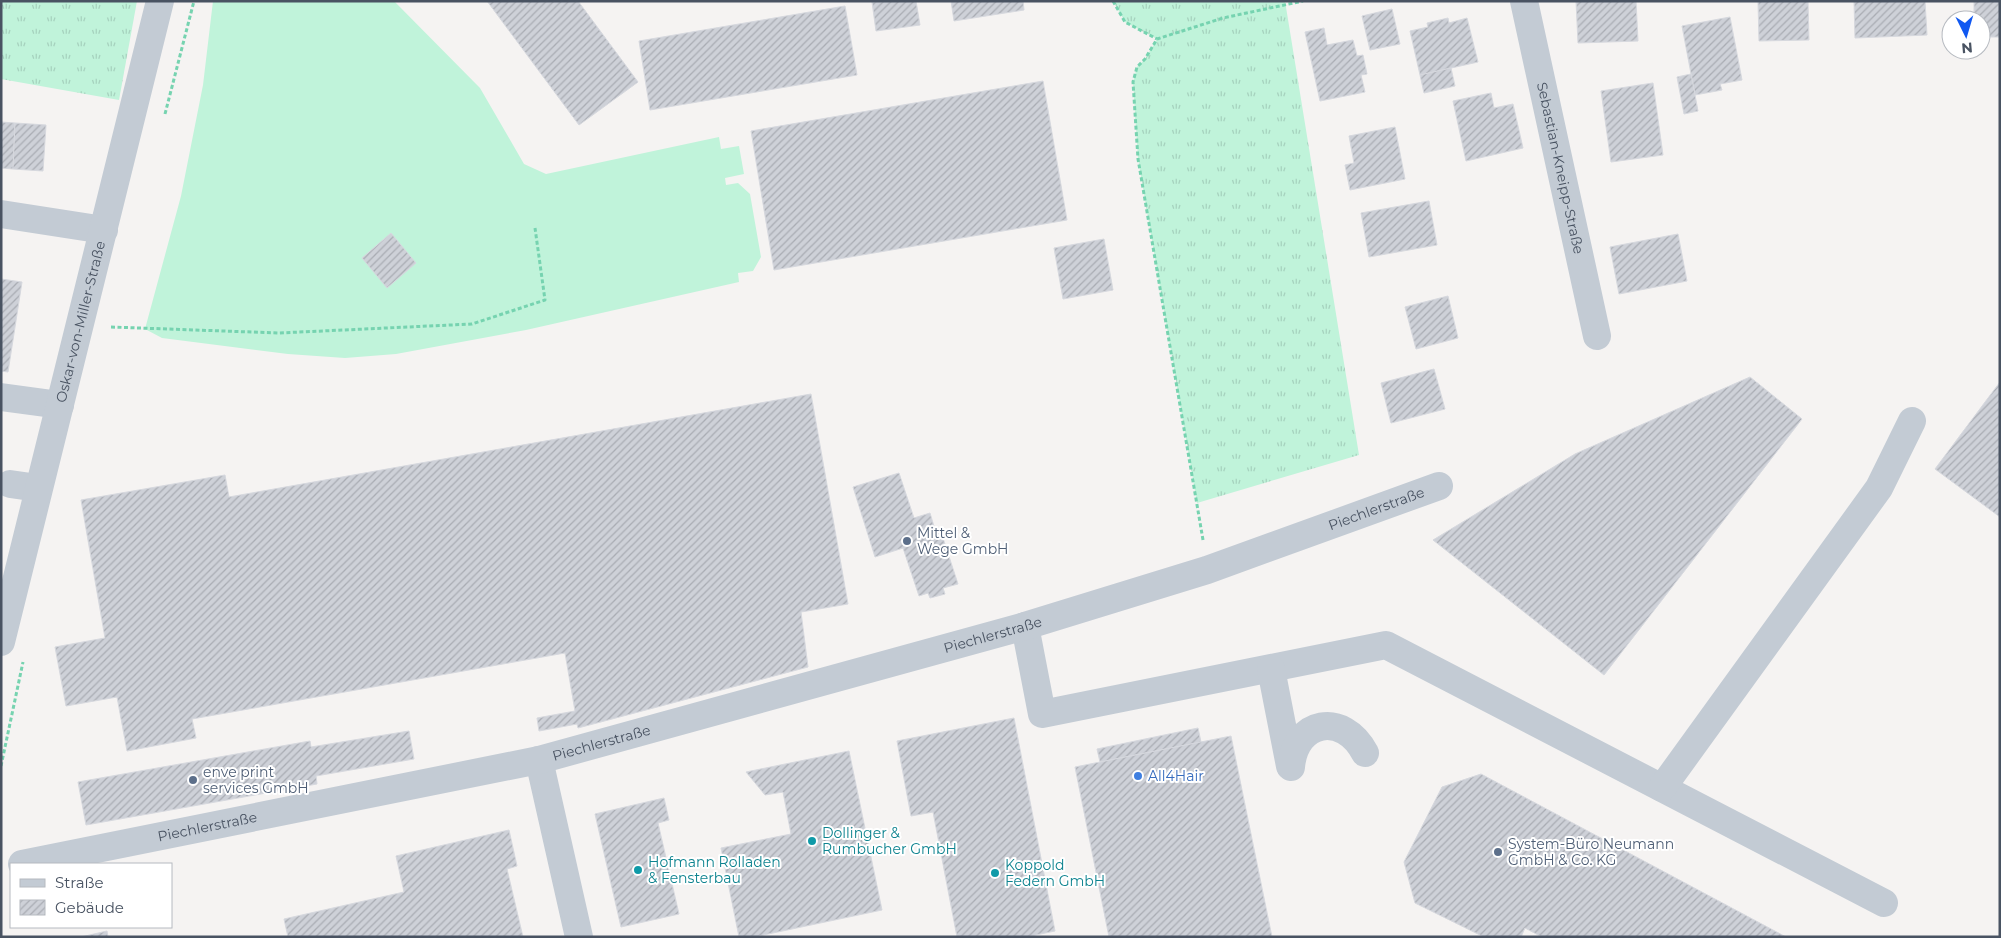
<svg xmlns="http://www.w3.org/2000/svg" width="2001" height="938" font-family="Montserrat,sans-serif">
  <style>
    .grass { fill: url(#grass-tufts) }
    .garden { fill: #c0f3da }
    .building { fill: url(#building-hatch); stroke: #d6d8de }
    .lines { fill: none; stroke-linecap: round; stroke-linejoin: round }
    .path { stroke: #76d3b0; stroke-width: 3; stroke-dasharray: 4 2.5; stroke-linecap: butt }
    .minor { stroke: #c3cbd4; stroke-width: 28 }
    .service-dot { fill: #5c6f8a; stroke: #fff; stroke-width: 2 }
    .shop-dot { fill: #3f7fe0; stroke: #fff; stroke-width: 2 }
    .culture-dot { fill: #0f9aa8; stroke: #fff; stroke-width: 2 }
    .labels { text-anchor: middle; stroke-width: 4; stroke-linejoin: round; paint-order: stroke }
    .street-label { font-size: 14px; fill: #495362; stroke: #fff }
    .service-label { font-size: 14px; fill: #4e5e75; stroke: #fff; text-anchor: start }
    .shop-label { font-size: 14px; fill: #366cbe; stroke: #fff; text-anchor: start }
    .culture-label { font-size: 14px; fill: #0d838f; stroke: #fff; text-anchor: start }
  </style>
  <defs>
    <pattern id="grass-tufts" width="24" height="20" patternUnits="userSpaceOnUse" patternTransform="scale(1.25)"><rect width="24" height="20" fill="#c0f3da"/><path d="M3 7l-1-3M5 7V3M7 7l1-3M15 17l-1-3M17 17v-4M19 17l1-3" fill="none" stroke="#a6d2be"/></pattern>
    <pattern id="building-hatch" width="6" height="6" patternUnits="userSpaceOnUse" patternTransform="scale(1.25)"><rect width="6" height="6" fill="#ced1d8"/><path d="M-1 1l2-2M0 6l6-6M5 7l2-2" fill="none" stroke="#a9acb3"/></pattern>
  </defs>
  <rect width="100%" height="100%" fill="#f5f3f2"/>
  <g class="grass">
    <polygon points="1,1 137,1 119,100 1,79"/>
    <polygon points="1113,1 1285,1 1359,455 1197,503 1138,159 1133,82 1137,67 1145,59 1157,39 1125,22"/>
  </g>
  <polygon class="garden" points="213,1 394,1 480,88 524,164 546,174 719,137 721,149 739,146 744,174 725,178 726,185 738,183 750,194 761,257 753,271 738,273 739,282 526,330 396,354 345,358 288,354 162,338 145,329 181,196 203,85"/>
  <g class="building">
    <polygon points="487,1 578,1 638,82 579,125"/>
    <polygon points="916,1 920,25 876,31 872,2"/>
    <polygon points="951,1 1023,1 1024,10 954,21"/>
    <polygon points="1576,1 1636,1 1638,41 1578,43"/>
    <polygon points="1758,1 1808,1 1809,40 1759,41"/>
    <polygon points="1854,1 1925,1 1927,35 1855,38"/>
    <polygon points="1974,1 2000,1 2000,37 1981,37 1981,20 1974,20"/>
    <polygon points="845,6 857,75 650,110 639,41"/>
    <polygon points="1392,9 1400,44 1370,50 1362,16"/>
    <polygon points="1730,17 1742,80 1720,84 1722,90 1695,95 1682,26"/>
    <polygon points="1448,18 1449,23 1467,18 1478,62 1420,75 1410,31 1428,27 1427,23"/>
    <polygon points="1324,28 1327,45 1353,40 1357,56 1363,55 1367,74 1361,75 1365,92 1320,101 1305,32"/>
    <polygon points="1451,68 1455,86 1424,93 1420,75"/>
    <polygon points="1691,74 1698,111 1684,114 1677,77"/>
    <polygon points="1043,81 1067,220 774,270 751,131"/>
    <polygon points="1653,83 1663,155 1611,162 1601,91"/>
    <polygon points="1491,93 1494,108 1513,104 1523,148 1466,161 1453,101"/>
    <polygon points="1,122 15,123 13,169 1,168"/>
    <polygon points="15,123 46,125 43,171 13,169"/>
    <polygon points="1395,127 1405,179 1350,190 1345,165 1354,163 1349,136"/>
    <polygon points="1429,201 1437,245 1369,257 1361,213"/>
    <polygon points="391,233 416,263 387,288 362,258"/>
    <polygon points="1678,234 1687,281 1619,294 1610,247"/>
    <polygon points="1104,239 1113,290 1063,299 1054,248"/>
    <polygon points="1,279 22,282 8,372 1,371"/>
    <polygon points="1448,296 1458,338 1416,349 1405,307"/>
    <polygon points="1434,369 1445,409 1391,423 1381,383"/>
    <polygon points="1750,377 1802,419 1604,675 1433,540 1575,454"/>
    <polygon points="2000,382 2000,517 1935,469"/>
    <polygon points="811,394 848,604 801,612 808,667 578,728 577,724 539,731 537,718 575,711 565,653 192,719 196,738 127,751 117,697 66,706 55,647 105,638 81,500 225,475 229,497"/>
    <polygon points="899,473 914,518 930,513 936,533 941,532 958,584 943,588 945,594 930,598 928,593 919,596 903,548 875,557 853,487"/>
    <polygon points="1014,718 1055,931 1026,937 957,937 933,812 911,816 897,741"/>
    <polygon points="1198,728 1201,742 1100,762 1097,749"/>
    <polygon points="409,731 414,759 316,776 317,784 86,825 78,782 310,741 311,747"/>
    <polygon points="1231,736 1272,937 1109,937 1075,767"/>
    <polygon points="849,751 882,910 754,937 739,937 721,848 791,834 783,792 765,795 746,772"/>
    <polygon points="1481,774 1786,937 1542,937 1525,928 1521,937 1484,937 1415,903 1404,862 1442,787"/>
    <polygon points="664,798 669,820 658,823 679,914 621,927 595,814"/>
    <polygon points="509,830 517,866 507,869 523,937 288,937 284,919 404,892 396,856"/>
    <polygon points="107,931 108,937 81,937"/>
  </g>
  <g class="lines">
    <g class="path">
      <polyline points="1113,1 1125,22 1157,39"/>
      <polyline points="165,114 194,1"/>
      <polyline points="111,327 279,333 472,324 545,300 535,228"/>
      <polyline points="1203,540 1138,159 1133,82 1137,67 1145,59 1157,39 1223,18 1303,1"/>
      <polyline points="1,766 23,662"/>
    </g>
    <g class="minor">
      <path id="s1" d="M 1524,1 L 1597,336"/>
      <polyline points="1,214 104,230"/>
      <polyline points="1,397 60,405"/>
      <polyline points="10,484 38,488"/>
      <polyline points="1025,626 1042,714 1386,645 1884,903"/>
      <path id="s2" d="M 1,642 L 160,1"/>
      <polyline points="1271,669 1290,766"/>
      <polyline points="539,760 579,937"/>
      <path d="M 1291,767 C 1295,720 1343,711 1365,753"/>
      <polyline points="1662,788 1879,488 1912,421"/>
      <path id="s3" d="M 22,864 L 539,760 L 1025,626 L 1207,570 L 1439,486"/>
    </g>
  </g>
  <g class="service-dot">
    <circle cx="907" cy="541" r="5"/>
    <circle cx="193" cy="780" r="5"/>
    <circle cx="1498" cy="852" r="5"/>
  </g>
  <circle class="shop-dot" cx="1138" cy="776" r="5"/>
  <g class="culture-dot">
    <circle cx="812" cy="841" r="5"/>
    <circle cx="638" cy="870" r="5"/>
    <circle cx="995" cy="873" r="5"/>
  </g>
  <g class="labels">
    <g class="street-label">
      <text dy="5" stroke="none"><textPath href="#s1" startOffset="171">Sebastian-Kneipp-Straße</textPath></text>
      <text dy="5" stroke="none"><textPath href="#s2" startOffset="330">Oskar-von-Miller-Straße</textPath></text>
      <text dy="5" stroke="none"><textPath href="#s3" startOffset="1402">Piechlerstraße</textPath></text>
      <text dy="5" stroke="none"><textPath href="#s3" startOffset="998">Piechlerstraße</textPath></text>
      <text dy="5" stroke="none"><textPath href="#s3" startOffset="592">Piechlerstraße</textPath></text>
      <text dy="5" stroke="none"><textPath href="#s3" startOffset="189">Piechlerstraße</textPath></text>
    </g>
    <g class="service-label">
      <text x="917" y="538">Mittel &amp;<tspan x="917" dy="16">Wege GmbH</tspan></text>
      <text x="203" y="777">enve print<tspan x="203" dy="16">services GmbH</tspan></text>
      <text x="1508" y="849">System-Büro Neumann<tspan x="1508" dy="16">GmbH &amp; Co. KG</tspan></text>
    </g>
    <g class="shop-label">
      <text x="1148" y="781">All4Hair</text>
    </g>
    <g class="culture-label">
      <text x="822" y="838">Dollinger &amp;<tspan x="822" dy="16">Rumbucher GmbH</tspan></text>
      <text x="648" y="867">Hofmann Rolladen<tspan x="648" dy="16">&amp; Fensterbau</tspan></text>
      <text x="1005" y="870">Koppold<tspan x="1005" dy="16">Federn GmbH</tspan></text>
    </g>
  </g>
  <rect width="2001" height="938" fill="none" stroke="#495362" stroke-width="5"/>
  <rect x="10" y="863" width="162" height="65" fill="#ffffff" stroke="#b6bac0"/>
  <rect x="20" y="879" width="25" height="8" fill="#c3cbd4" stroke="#b6bac0"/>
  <text x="55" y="888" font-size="15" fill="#495362">Straße</text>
  <rect x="20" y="900" width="25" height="15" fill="url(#building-hatch)" stroke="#b6bac0"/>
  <text x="55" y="913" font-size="15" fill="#495362">Gebäude</text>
  <g transform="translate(1966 35) rotate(175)"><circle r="24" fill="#ffffff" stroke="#b6bac0"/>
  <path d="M0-4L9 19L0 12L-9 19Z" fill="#1058f1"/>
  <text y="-8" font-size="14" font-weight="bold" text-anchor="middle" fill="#495362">N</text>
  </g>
</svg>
